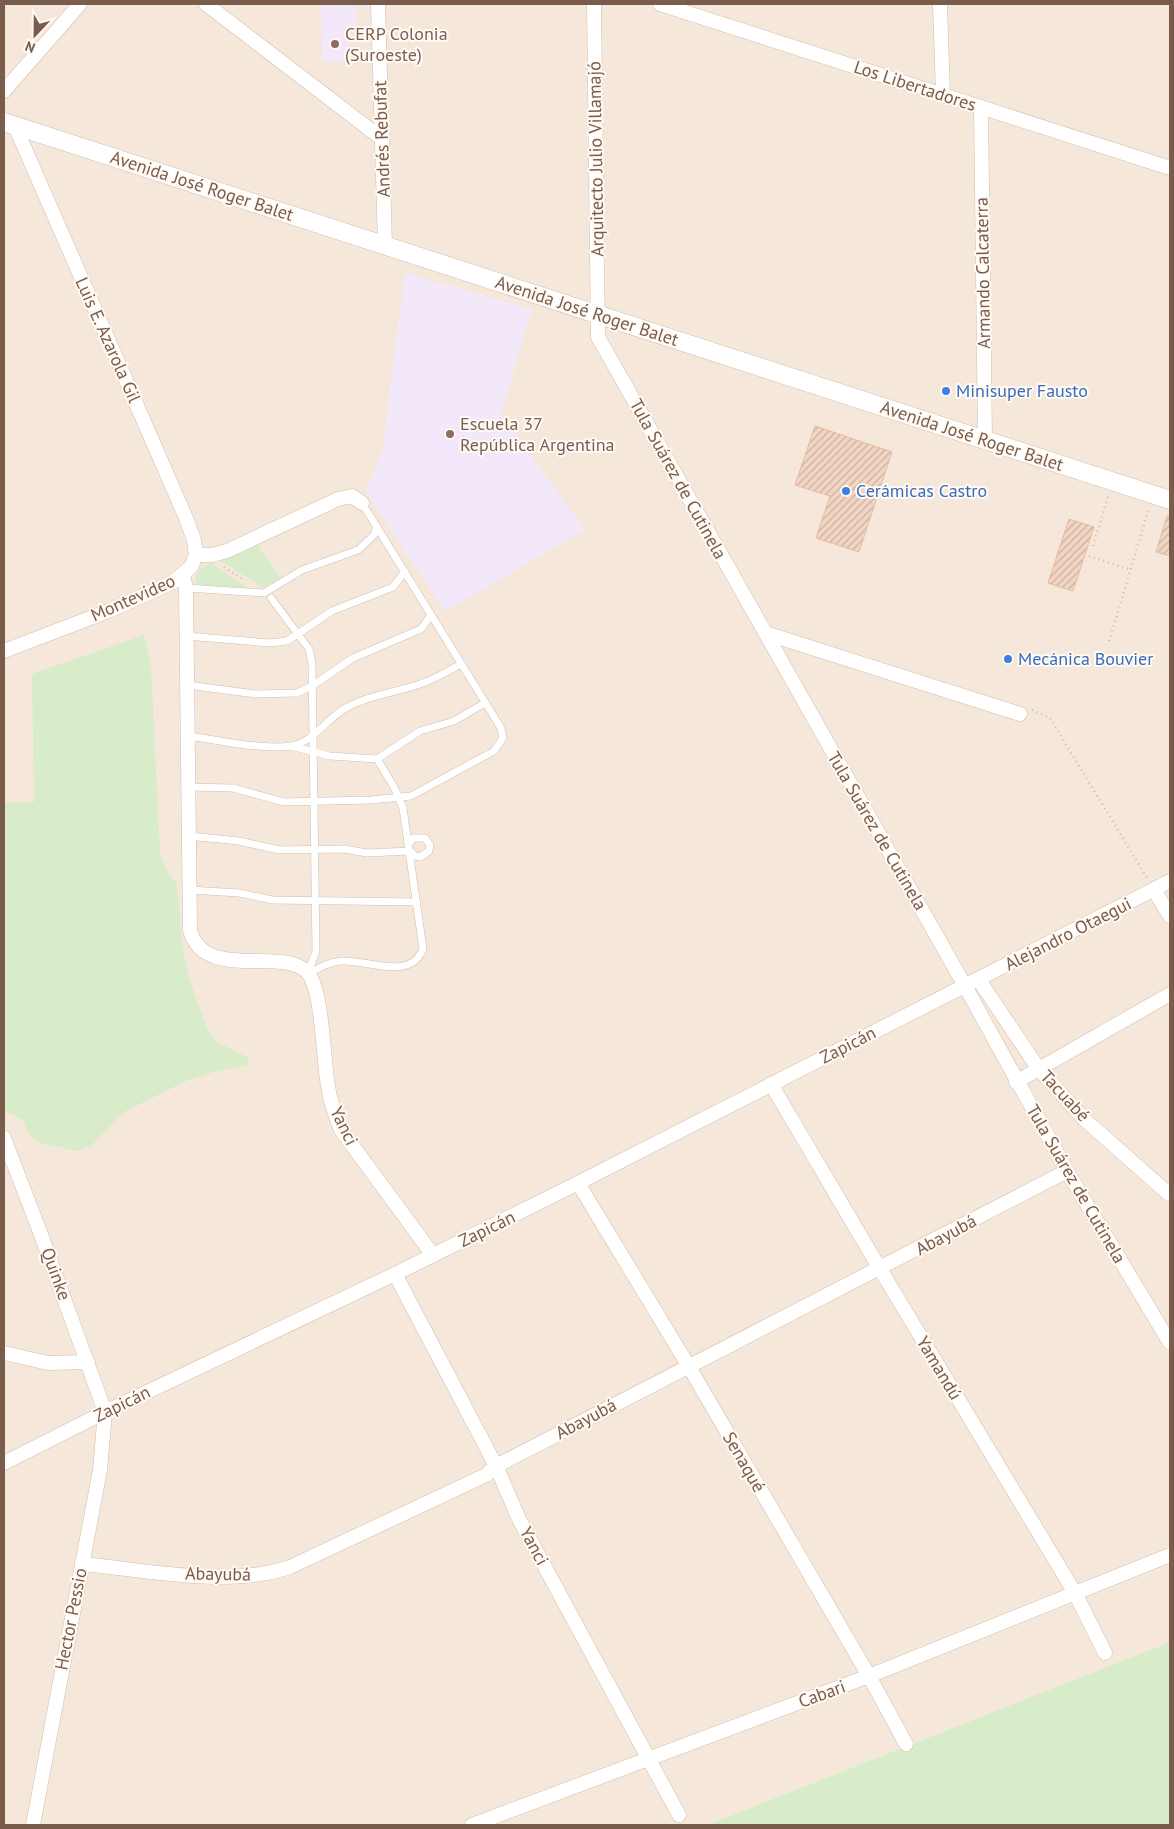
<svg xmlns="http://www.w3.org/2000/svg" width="1174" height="1829" font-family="'PT Sans',sans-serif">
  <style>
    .residential { fill: #f5e8da }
    .education { fill: #f3e8fa }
    .green { fill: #d8ecc9 }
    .building { fill: url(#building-hatch); stroke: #e6bba3 }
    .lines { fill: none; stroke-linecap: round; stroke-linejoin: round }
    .service-casing { stroke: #d1beb0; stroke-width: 8 }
    .minor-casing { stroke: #d1beb0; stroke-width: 15 }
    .tertiary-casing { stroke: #d1beb0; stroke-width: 19 }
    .path { stroke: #d9b8a5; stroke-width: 2.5; stroke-dasharray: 1 4; stroke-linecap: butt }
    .service { stroke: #fff; stroke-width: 7 }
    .minor { stroke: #fff; stroke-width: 14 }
    .tertiary { stroke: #fff; stroke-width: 18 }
    .education-dot { fill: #8d6e63; stroke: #fffaf3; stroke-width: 2 }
    .shop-dot { fill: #3f7fe0; stroke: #fffaf3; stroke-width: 2 }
    .labels { text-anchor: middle; stroke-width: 4; stroke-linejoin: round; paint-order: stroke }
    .education-label { font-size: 18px; fill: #785e54; stroke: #fffaf3; text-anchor: start }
    .street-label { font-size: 18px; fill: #7a5c4d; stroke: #fffaf3 }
    .shop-label { font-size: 18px; fill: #366cbe; stroke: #fffaf3; text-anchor: start }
  </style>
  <defs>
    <pattern id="building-hatch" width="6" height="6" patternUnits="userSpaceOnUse" patternTransform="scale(1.25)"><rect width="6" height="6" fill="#f3d5c3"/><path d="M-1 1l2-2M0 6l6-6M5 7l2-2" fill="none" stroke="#cab0a1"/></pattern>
  </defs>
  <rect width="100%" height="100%" fill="#fdf6ec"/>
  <polygon class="residential" points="4,4 1170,4 1170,1642 707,1825 4,1825"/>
  <g class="education">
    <polygon points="321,4 356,4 356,27 349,27 349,61 322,61"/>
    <polygon points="405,273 532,309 501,415 585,530 445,611 366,492 382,453"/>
  </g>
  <g class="green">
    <polygon points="256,543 281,578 263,588 218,559"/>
    <path d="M 211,563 L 249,589 L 196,584 C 193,574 203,567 211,563 Z"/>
    <polygon points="144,635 151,666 160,853 167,871 177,884 183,953 189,978 206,1026 217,1042 249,1058 248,1065 217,1071 186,1081 124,1112 91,1146 77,1151 37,1142 27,1130 23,1120 4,1111 4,802 34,802 32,674"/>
    <polygon points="1170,1642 1170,1825 707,1825"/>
  </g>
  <g class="building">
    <polygon points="815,426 892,452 859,552 816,538 830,496 795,485"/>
    <polygon points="1167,516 1170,516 1170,556 1156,552"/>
    <polygon points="1069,519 1094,527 1073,591 1048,583"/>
  </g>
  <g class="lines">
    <defs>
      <g id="service">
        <polyline points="186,588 264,593 302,570 358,550 374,535 377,527"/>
        <polyline points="271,598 309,649 312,663 316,951 308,973"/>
        <polyline points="186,636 270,643 287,641 332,611 393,587 405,572"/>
        <polyline points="187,685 256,694 297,693 312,686 353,658 421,629 431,615"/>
        <path d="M 188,736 C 221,740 258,750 291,746 C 312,743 326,720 344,709 C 368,695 394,693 420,684 C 435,679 448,671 461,664"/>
        <path d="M 291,746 L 330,756 L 377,759 L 394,787 L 403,808 L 423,949 C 410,982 367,959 341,961 C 329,962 319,968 308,974"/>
        <polyline points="377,759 420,731 454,721 485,703"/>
        <polyline points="188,787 233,788 284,802 371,800 411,796 494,751 503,738 501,728 362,503"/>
        <polyline points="189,836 239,841 279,850 344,849 367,853 410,851 415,856 420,857 429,851 430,845 425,838 413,838 409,844"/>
        <polyline points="190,890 239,893 273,900 417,902"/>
      </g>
      <g id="minor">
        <polyline points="206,4 381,138"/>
        <polyline points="378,4 385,245"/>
        <polyline points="594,4 598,337 965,986 1067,1171 1170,1343"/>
        <polyline points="660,4 1170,168"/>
        <polyline points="940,4 943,95"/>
        <polyline points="4,91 80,4"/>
        <polyline points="981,107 985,439"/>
        <polyline points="15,126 186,518 194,540 196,555"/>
        <path d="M 183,575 L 186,588 L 190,930 C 204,983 284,945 308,973 C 323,992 323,1059 328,1086 C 330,1101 335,1115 341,1130 L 433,1255"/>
        <polyline points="765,633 1020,714"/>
        <polyline points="4,651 111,610 173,582 191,567 196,555 212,555 227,551 338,499 352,496 362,503"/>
        <polyline points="1154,890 1170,916"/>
        <polyline points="979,980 1038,1068 1084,1119 1170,1195"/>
        <polyline points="1016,1082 1170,994"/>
        <polyline points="771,1084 880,1269 1075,1593 1105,1653"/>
        <polyline points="4,1138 40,1232 105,1412 100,1470 33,1825"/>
        <polyline points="578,1183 688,1365 869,1676 906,1744"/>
        <polyline points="395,1274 496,1466 519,1519 679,1815"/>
        <polyline points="4,1353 48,1363 88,1362"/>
        <polyline points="4,1463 105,1412 395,1274 578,1183 1170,881"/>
        <path d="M 82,1564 C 146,1570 228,1588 290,1567 L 486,1475 L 496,1466 L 1067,1171"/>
        <polyline points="472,1825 869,1676 1170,1555"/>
      </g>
      <polyline id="tertiary" points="4,122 1170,500"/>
    </defs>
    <use href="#service" class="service-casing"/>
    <use href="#minor" class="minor-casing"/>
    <use href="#tertiary" class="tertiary-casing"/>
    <g class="path">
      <polyline points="1093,546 1108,497"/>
      <polyline points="1089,556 1131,570"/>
      <polyline points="224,567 244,580"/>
      <polyline points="1109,641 1149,508"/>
      <polyline points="1032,710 1050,718 1147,878"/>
    </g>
    <use href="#service" class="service"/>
    <use href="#minor" class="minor"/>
    <use href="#tertiary" class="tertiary"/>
  </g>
  <g class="education-dot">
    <circle cx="335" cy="44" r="5"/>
    <circle cx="450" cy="434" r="5"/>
  </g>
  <g class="shop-dot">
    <circle cx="946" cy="391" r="5"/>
    <circle cx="846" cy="491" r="5"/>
    <circle cx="1008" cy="659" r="5"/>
  </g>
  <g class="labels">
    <g class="education-label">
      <text x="345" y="40">CERP Colonia<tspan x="345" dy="21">(Suroeste)</tspan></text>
      <text x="460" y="430">Escuela 37<tspan x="460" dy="21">República Argentina</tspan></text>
    </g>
    <g class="street-label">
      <text transform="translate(915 86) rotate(18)" y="6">Los Libertadores</text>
      <text transform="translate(382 139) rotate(-92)" y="6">Andrés Rebufat</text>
      <text transform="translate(596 159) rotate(-91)" y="6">Arquitecto Julio Villamajó</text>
      <text transform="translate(202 186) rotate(18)" y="6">Avenida José Roger Balet</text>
      <text transform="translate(983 273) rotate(-91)" y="6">Armando Calcaterra</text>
      <text transform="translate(587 311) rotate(18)" y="6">Avenida José Roger Balet</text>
      <text transform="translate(108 340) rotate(66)" y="6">Luis E. Azarola Gil</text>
      <text transform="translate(972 436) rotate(18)" y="6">Avenida José Roger Balet</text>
      <text transform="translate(678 479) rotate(61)" y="6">Tula Suárez de Cutinela</text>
      <text transform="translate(133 598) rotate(-24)" y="6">Montevideo</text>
      <text transform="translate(877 831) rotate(60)" y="6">Tula Suárez de Cutinela</text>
      <text transform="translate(1068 934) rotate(-27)" y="6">Alejandro Otaegui</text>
      <text transform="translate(848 1045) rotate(-27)" y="6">Zapicán</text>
      <text transform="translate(1065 1096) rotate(47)" y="6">Tacuabé</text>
      <text transform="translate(344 1126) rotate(64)" y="6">Yanci</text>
      <text transform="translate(1076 1184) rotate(60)" y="6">Tula Suárez de Cutinela</text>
      <text transform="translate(487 1229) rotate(-26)" y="6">Zapicán</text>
      <text transform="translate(946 1235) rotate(-28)" y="6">Abayubá</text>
      <text transform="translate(56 1274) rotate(70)" y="6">Quinke</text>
      <text transform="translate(939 1368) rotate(59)" y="6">Yamandú</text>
      <text transform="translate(122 1404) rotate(-26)" y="6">Zapicán</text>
      <text transform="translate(586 1419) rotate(-28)" y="6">Abayubá</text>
      <text transform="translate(744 1462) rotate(60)" y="6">Senaqué</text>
      <text transform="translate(534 1546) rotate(62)" y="6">Yanci</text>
      <text transform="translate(218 1574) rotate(1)" y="6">Abayubá</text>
      <text transform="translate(71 1619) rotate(-79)" y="6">Hector Pessio</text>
      <text transform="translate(822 1694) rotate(-20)" y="6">Cabari</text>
    </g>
    <g class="shop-label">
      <text x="956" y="397">Minisuper Fausto</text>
      <text x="856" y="497">Cerámicas Castro</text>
      <text x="1018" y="665">Mecánica Bouvier</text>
    </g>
  </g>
  <rect width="1174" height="1829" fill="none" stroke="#7a5c4d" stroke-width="10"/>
  <g transform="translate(35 35) rotate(202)" stroke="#fffaf3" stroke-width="4" paint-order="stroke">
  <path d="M0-4L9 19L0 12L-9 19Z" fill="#7a5c4d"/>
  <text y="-8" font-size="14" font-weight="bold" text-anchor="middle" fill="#7a5c4d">N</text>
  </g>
</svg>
